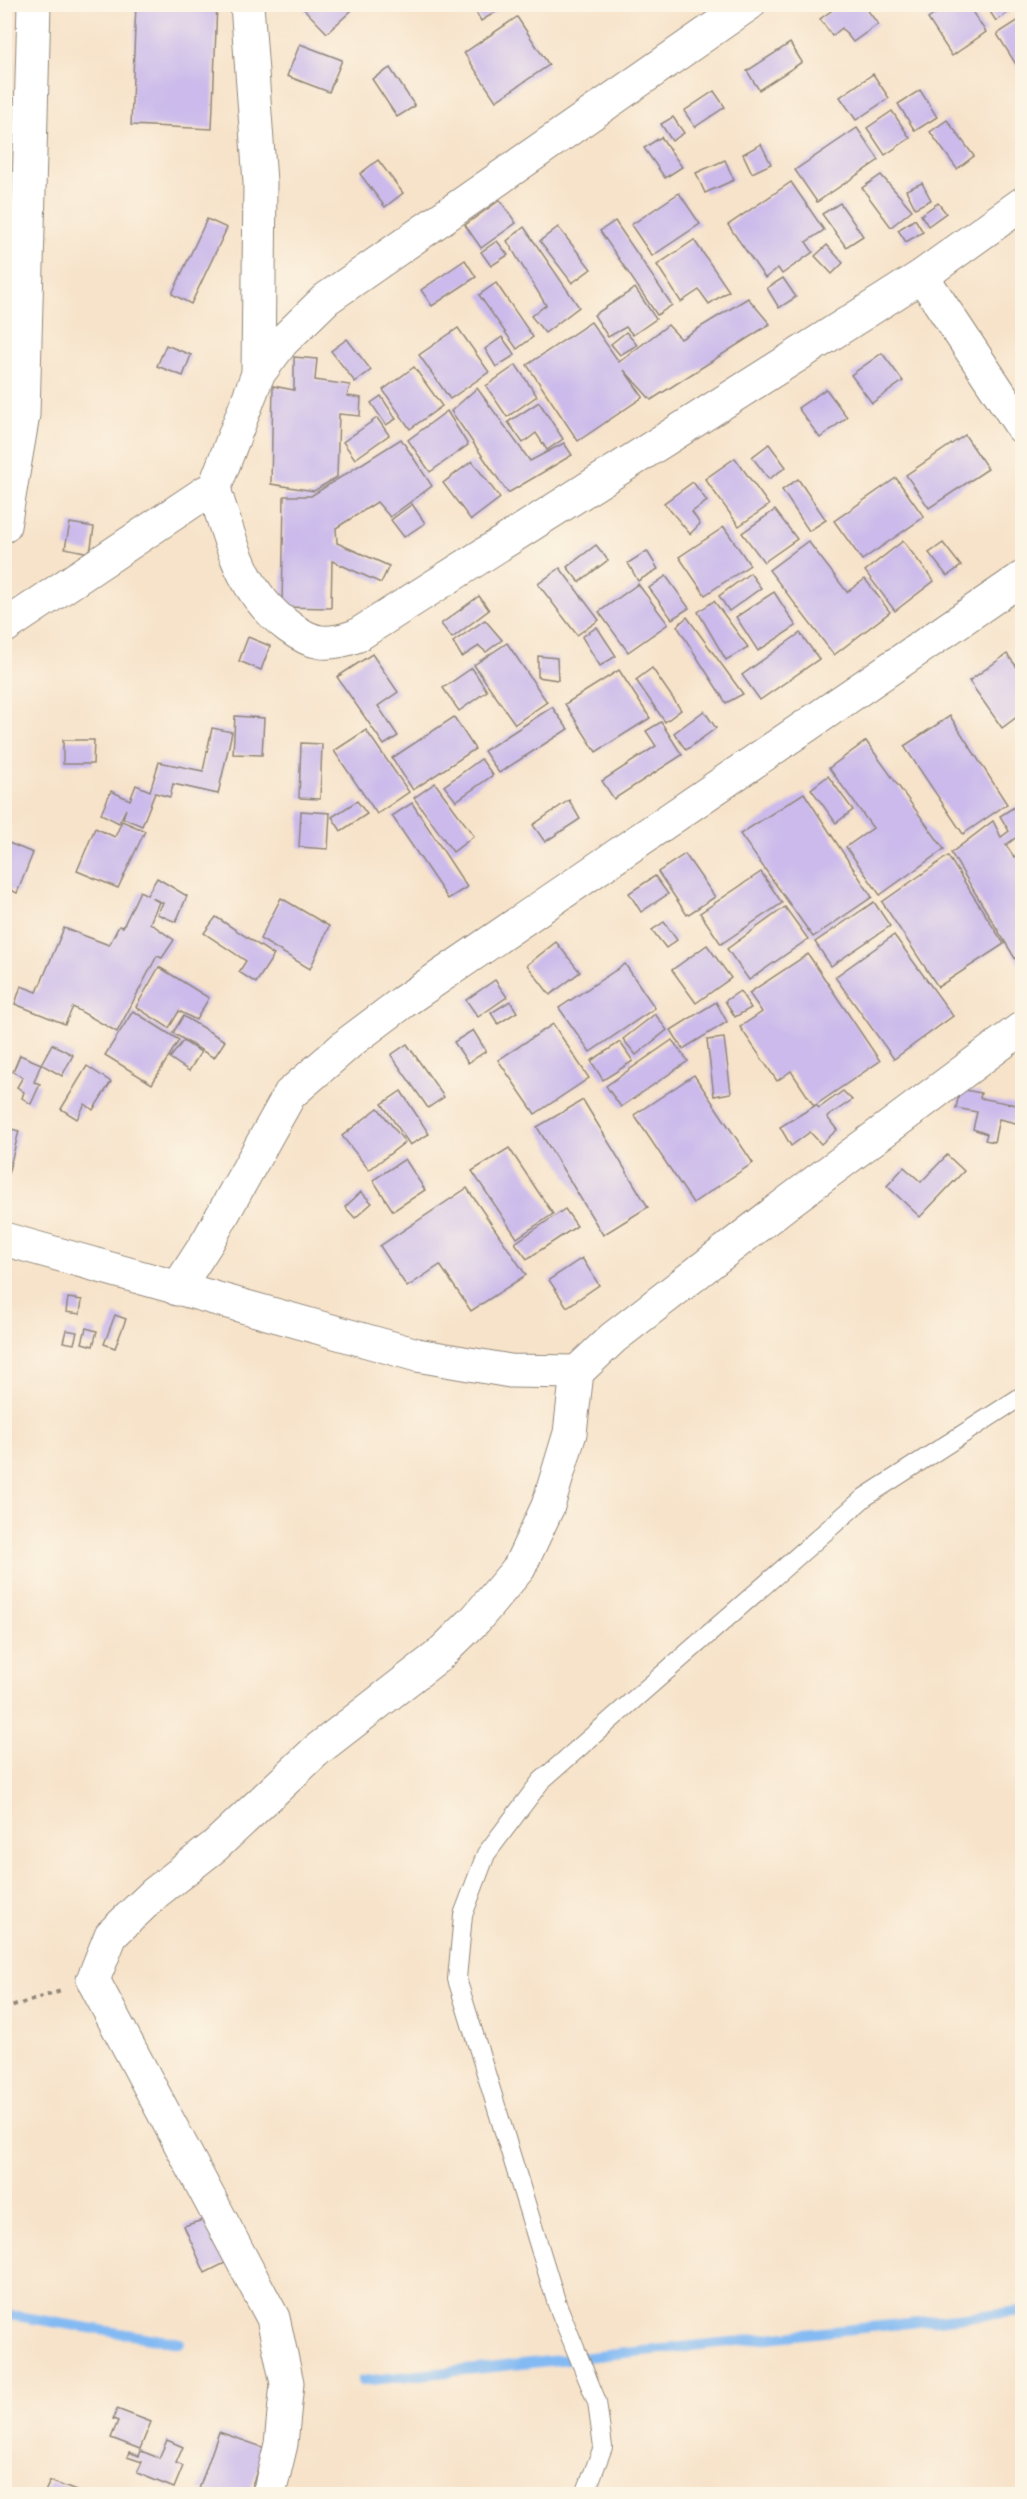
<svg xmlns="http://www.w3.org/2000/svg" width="1027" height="2499" font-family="'Gochi Hand',sans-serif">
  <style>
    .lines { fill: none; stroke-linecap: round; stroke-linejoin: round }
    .stream { stroke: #83baf3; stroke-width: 10 }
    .building { fill: #cbbaeb }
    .lane-casing { stroke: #91877a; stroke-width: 20 }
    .street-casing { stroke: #91877a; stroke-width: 35 }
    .path { stroke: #91877a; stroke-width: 4; stroke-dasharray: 4.5 4.5; stroke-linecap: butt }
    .lane { stroke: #fff; stroke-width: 18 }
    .street { stroke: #fff; stroke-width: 33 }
  </style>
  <rect width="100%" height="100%" fill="#fcf5e5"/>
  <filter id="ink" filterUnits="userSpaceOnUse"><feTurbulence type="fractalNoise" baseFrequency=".0167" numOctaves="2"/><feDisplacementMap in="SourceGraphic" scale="12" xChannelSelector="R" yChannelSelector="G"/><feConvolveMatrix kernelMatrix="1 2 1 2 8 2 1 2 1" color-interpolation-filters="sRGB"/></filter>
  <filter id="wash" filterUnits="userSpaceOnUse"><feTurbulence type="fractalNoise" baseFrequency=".008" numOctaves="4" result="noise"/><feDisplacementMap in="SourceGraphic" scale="24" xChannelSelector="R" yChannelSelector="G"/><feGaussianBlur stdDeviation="1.35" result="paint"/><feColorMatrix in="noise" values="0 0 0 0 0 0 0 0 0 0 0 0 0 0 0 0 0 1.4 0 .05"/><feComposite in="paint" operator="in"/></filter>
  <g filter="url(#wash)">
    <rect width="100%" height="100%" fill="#f7e3ca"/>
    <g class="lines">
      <g class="stream">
        <polyline points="4,2314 180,2343"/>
        <polyline points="362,2381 1022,2311"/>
      </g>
    </g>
    <g id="blocks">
      <g class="building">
        <polygon points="136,4 217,4 212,129 131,125"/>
        <polygon points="471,4 509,4 481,21"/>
        <polygon points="841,4 863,4 878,24 853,42 842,28 832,36 820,19"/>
        <polygon points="950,4 967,4 986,32 952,56 928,19"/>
        <polygon points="985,4 1021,4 996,21"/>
        <polygon points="305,5 347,5 352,10 327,33 302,7"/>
        <polygon points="517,17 549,65 496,101 464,53"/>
        <polygon points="1022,18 1022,74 997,34"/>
        <polygon points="790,43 802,62 759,90 747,71"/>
        <polygon points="300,44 342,60 329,92 287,76"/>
        <polygon points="390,68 415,106 397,117 372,79"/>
        <polygon points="873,74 889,98 856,120 840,97"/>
        <polygon points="920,90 937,117 915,131 898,104"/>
        <polygon points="714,91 725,107 695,127 684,111"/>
        <polygon points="892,111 910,138 885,155 867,128"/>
        <polygon points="673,117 684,133 672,141 661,124"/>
        <polygon points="947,120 974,156 957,169 930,132"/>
        <polygon points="857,128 879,160 817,202 795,170"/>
        <polygon points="661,137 682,167 665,178 644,148"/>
        <polygon points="761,144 771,164 752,173 743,154"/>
        <polygon points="378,160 403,193 385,207 360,174"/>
        <polygon points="725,160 734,180 705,193 696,173"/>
        <polygon points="881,175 912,210 891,227 862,188"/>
        <polygon points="791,182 824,230 806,242 813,252 782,274 778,268 765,278 728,225"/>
        <polygon points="922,183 931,200 915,208 906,190"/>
        <polygon points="679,193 700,224 652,256 631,225"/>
        <polygon points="500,200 516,223 481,248 465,225"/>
        <polygon points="840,203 863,236 846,247 822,214"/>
        <polygon points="938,203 946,213 928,226 921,215"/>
        <polygon points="207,219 227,228 191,304 172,294"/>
        <polygon points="915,219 923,232 906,242 898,230"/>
        <polygon points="615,221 672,305 657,315 600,231"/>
        <polygon points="524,227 579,307 545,333 531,316 546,305 507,241"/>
        <polygon points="558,227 591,269 572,283 540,241"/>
        <polygon points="694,240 729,291 709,304 699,290 681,302 657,265"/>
        <polygon points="497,241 508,255 491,266 481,252"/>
        <polygon points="827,245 843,263 832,274 815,256"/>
        <polygon points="465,260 476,277 432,306 421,290"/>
        <polygon points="783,278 796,297 779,308 767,288"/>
        <polygon points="496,283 533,337 517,349 479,295"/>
        <polygon points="635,288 656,319 633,335 626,327 608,337 594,315"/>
        <polygon points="748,298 770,324 651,400 624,370 643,397 578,441 527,365 591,322 619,362 668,325 681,339"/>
        <polygon points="458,328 489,372 450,399 419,355"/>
        <polygon points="626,332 637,345 620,355 611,344"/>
        <polygon points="502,337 515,355 496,367 485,349"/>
        <polygon points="347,339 371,370 355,382 331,351"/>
        <polygon points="166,345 191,355 183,376 157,366"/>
        <polygon points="882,353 903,381 872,403 851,375"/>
        <polygon points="294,357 317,359 315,380 350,385 347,396 361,398 360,416 339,414 337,477 314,491 271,484 273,386 294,390"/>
        <polygon points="516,365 537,396 507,417 486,386"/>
        <polygon points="414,367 442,406 410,429 383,390"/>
        <polygon points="477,388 530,461 564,443 572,455 508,493 451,411"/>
        <polygon points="826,389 847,417 820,438 798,408"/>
        <polygon points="381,396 396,419 386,425 371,403"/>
        <polygon points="539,402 563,439 547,450 536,433 523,443 508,422"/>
        <polygon points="447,411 468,445 430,472 408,440"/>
        <polygon points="377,418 389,435 355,459 343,442"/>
        <polygon points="965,435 988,469 929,508 906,475"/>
        <polygon points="401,439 432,486 390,517 377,502 336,528 337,543 389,566 381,583 332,561 331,608 282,607 284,496 311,496"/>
        <polygon points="769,444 786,467 769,479 752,457"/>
        <polygon points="735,458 769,505 739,526 705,479"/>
        <polygon points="472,461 500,498 471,520 443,483"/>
        <polygon points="896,478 924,517 862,560 834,521"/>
        <polygon points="798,479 826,520 809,531 782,490"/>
        <polygon points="693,482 707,501 692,512 700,524 690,534 664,503"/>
        <polygon points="412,504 425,523 404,537 391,520"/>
        <polygon points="775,510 797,539 764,562 742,533"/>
        <polygon points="70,523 94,527 90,553 65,548"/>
        <polygon points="724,527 750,565 705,595 679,557"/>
        <polygon points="808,541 847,592 865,579 890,612 834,655 769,570"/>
        <polygon points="903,541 934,581 895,611 865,571"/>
        <polygon points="943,543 961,566 947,576 929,553"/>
        <polygon points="596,545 608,560 579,582 567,567"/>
        <polygon points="647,551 658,569 638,581 628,563"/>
        <polygon points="560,568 599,620 577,635 538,584"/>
        <polygon points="750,573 761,588 729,611 719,596"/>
        <polygon points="666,576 689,608 672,619 649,588"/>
        <polygon points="638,584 668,624 628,652 599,612"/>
        <polygon points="774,592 796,626 758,651 736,617"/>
        <polygon points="479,596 489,610 452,638 441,624"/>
        <polygon points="714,601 748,647 726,660 698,612"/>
        <polygon points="687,617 743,694 726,703 677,626"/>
        <polygon points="485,620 502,640 486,652 479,646 462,657 453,642"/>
        <polygon points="597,627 616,656 600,666 582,637"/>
        <polygon points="800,633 819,659 760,700 742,675"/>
        <polygon points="248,637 270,646 261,670 239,661"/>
        <polygon points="507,643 547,702 515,724 474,665"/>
        <polygon points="372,654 398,692 378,706 398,736 384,745 337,677"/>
        <polygon points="1007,654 1022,674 1022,713 1002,728 969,681"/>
        <polygon points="538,656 557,658 558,680 538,677"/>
        <polygon points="472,668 487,691 459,711 443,688"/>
        <polygon points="652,668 681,710 665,722 636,680"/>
        <polygon points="619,670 650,718 596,752 565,704"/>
        <polygon points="552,707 568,729 499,773 484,751"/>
        <polygon points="704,711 716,728 686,750 674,733"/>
        <polygon points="235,716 264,718 262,755 233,754"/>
        <polygon points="950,716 1007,804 963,834 904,746"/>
        <polygon points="454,717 475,749 413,790 392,758"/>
        <polygon points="661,722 682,755 614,799 602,781 656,746 646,731"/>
        <polygon points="212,728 232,732 218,794 173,784 170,797 155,793 142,826 123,818 126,809 119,823 101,814 111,791 130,800 136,785 150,791 159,762 203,771"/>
        <polygon points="366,730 409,792 377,814 334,751"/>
        <polygon points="63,740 94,740 93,764 63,764"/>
        <polygon points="866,741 944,849 880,895 846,847 873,828 829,768"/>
        <polygon points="301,743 322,744 320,799 299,798"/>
        <polygon points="481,759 493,775 456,801 444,786"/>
        <polygon points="828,776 853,810 836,823 811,789"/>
        <polygon points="435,783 474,836 453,852 414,798"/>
        <polygon points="804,793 872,897 813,937 740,834"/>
        <polygon points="569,800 580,819 545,842 533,825"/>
        <polygon points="357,801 367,814 341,831 332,817"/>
        <polygon points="1022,802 1022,833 1006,845 1014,857 1022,850 1022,970 951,853 993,821 1001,837 1009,831 1000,816"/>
        <polygon points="412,803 467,887 448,899 392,816"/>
        <polygon points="301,811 330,813 328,849 299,847"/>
        <polygon points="122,821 145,831 118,888 77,871 95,828 115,837"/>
        <polygon points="4,841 33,853 17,893 4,887"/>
        <polygon points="685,854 715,897 687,915 658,872"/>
        <polygon points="948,856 1004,944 938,987 882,902"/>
        <polygon points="761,872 782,903 721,944 700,913"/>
        <polygon points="655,876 668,894 641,912 629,893"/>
        <polygon points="157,878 187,896 176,922 157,914 163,903 152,898 159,902 150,923 174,940 162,958 157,956 117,1032 73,1007 65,1024 15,1004 21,986 37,992 64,928 109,945 119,926 123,927 140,891 147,895"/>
        <polygon points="281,898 329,926 310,969 260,939"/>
        <polygon points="874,902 890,926 831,966 815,942"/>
        <polygon points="785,907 808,939 749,980 727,949"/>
        <polygon points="216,917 274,955 256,983 239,972 246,961 204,933"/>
        <polygon points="664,922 677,940 666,948 652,930"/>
        <polygon points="894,935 953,1016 894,1059 835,977"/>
        <polygon points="556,942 580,972 550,995 527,965"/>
        <polygon points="707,945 731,978 696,1003 672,970"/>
        <polygon points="808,954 880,1061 814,1106 791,1071 777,1081 740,1027 762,1012 749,993"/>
        <polygon points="625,964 655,1008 590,1052 559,1008"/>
        <polygon points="159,967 209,998 196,1020 179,1011 169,1028 136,1007"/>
        <polygon points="495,980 507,997 478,1017 466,1000"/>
        <polygon points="740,991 751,1008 735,1017 725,1001"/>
        <polygon points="510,1001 517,1012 498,1024 491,1013"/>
        <polygon points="716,1002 727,1022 683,1049 671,1030"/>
        <polygon points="133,1011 179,1040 152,1084 105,1055"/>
        <polygon points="655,1014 667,1030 636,1055 623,1039"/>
        <polygon points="183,1016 225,1041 214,1058 173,1033"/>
        <polygon points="553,1024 589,1078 535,1114 498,1060"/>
        <polygon points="473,1030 486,1051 468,1063 454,1042"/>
        <polygon points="724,1038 731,1093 714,1096 707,1040"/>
        <polygon points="672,1040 688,1061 621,1107 606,1086"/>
        <polygon points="183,1041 201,1052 189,1071 170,1058"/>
        <polygon points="620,1042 633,1061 603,1080 591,1061"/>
        <polygon points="52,1044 73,1055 62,1076 41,1064 34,1082 40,1084 31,1104 22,1098 24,1092 17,1087 23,1077 13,1072 20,1055 41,1064"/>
        <polygon points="407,1044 444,1097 428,1108 391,1055"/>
        <polygon points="87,1066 111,1082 93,1110 85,1104 77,1119 61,1109"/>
        <polygon points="694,1075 753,1163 693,1203 634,1115"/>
        <polygon points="960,1089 981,1093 980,1098 1022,1106 1020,1124 999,1119 994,1142 985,1140 987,1134 973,1129 977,1112 956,1108"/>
        <polygon points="401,1091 429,1134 410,1145 382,1104"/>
        <polygon points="843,1091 852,1100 827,1117 837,1130 821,1144 810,1132 791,1146 780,1127 816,1105 819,1108"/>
        <polygon points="583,1100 648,1207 603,1235 537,1127"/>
        <polygon points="378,1108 405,1142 369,1170 342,1136"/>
        <polygon points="4,1127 19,1131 7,1178 4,1177"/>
        <polygon points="509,1148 553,1214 517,1238 472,1171"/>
        <polygon points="947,1155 964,1171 920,1217 887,1186 904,1167 921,1182"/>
        <polygon points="405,1159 425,1190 393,1211 373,1180"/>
        <polygon points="467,1188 526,1275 471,1311 440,1265 407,1287 380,1246"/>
        <polygon points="361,1192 372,1203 355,1218 345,1207"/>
        <polygon points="565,1209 577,1226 527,1259 515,1243"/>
        <polygon points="582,1258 599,1285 567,1307 549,1280"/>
        <polygon points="68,1298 82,1300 80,1314 66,1312"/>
        <polygon points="115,1315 126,1319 115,1348 104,1344"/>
        <polygon points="86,1328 97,1331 93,1346 82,1343"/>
        <polygon points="66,1330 77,1332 74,1344 63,1342"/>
        <polygon points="206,2219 225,2263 205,2273 184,2226"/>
        <polygon points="117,2409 151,2422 140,2449 111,2438 118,2421 113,2419"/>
        <polygon points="219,2432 265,2448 249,2494 214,2494 199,2489"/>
        <polygon points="167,2440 183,2447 176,2463 183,2466 174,2488 137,2473 142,2462 127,2457 129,2452 139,2456 141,2451 159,2458"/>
        <polygon points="50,2481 84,2494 44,2494"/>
      </g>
    </g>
  </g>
  <g filter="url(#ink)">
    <use href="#blocks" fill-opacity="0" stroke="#91877a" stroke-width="1.5"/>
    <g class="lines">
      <defs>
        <polyline id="lane" points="585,2494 603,2447 597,2402 557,2304 457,1979 463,1915 486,1854 541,1781 865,1497 1022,1396"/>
        <g id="street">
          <polyline points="247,4 260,182 258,374"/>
          <polyline points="922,276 1022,427"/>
          <path d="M 214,489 C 231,542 241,592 289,627 C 313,645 328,646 356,636 L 922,276 L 1022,204"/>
          <polyline points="4,526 23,415 34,4"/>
          <polyline points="4,627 206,492 214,489 258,374 282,342 326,299 749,4"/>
          <polyline points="4,1239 417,1355 510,1371 577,1372"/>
          <polyline points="177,1289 208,1241 290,1094 351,1041 403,1002 1022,578"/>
          <polyline points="269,2494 281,2444 287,2383 273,2318 93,1980 111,1935 155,1893 215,1846 317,1750 437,1657 475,1620 519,1568 548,1506 570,1433 577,1372 613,1338 791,1200 1022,1028"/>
        </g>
      </defs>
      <use href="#lane" class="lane-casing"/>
      <use href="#street" class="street-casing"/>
      <polyline class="path" points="4,2009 61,1991"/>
      <use href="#lane" class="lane"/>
      <use href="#street" class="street"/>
    </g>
  </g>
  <rect width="1027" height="2499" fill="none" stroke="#fcf5e5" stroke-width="24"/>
</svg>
